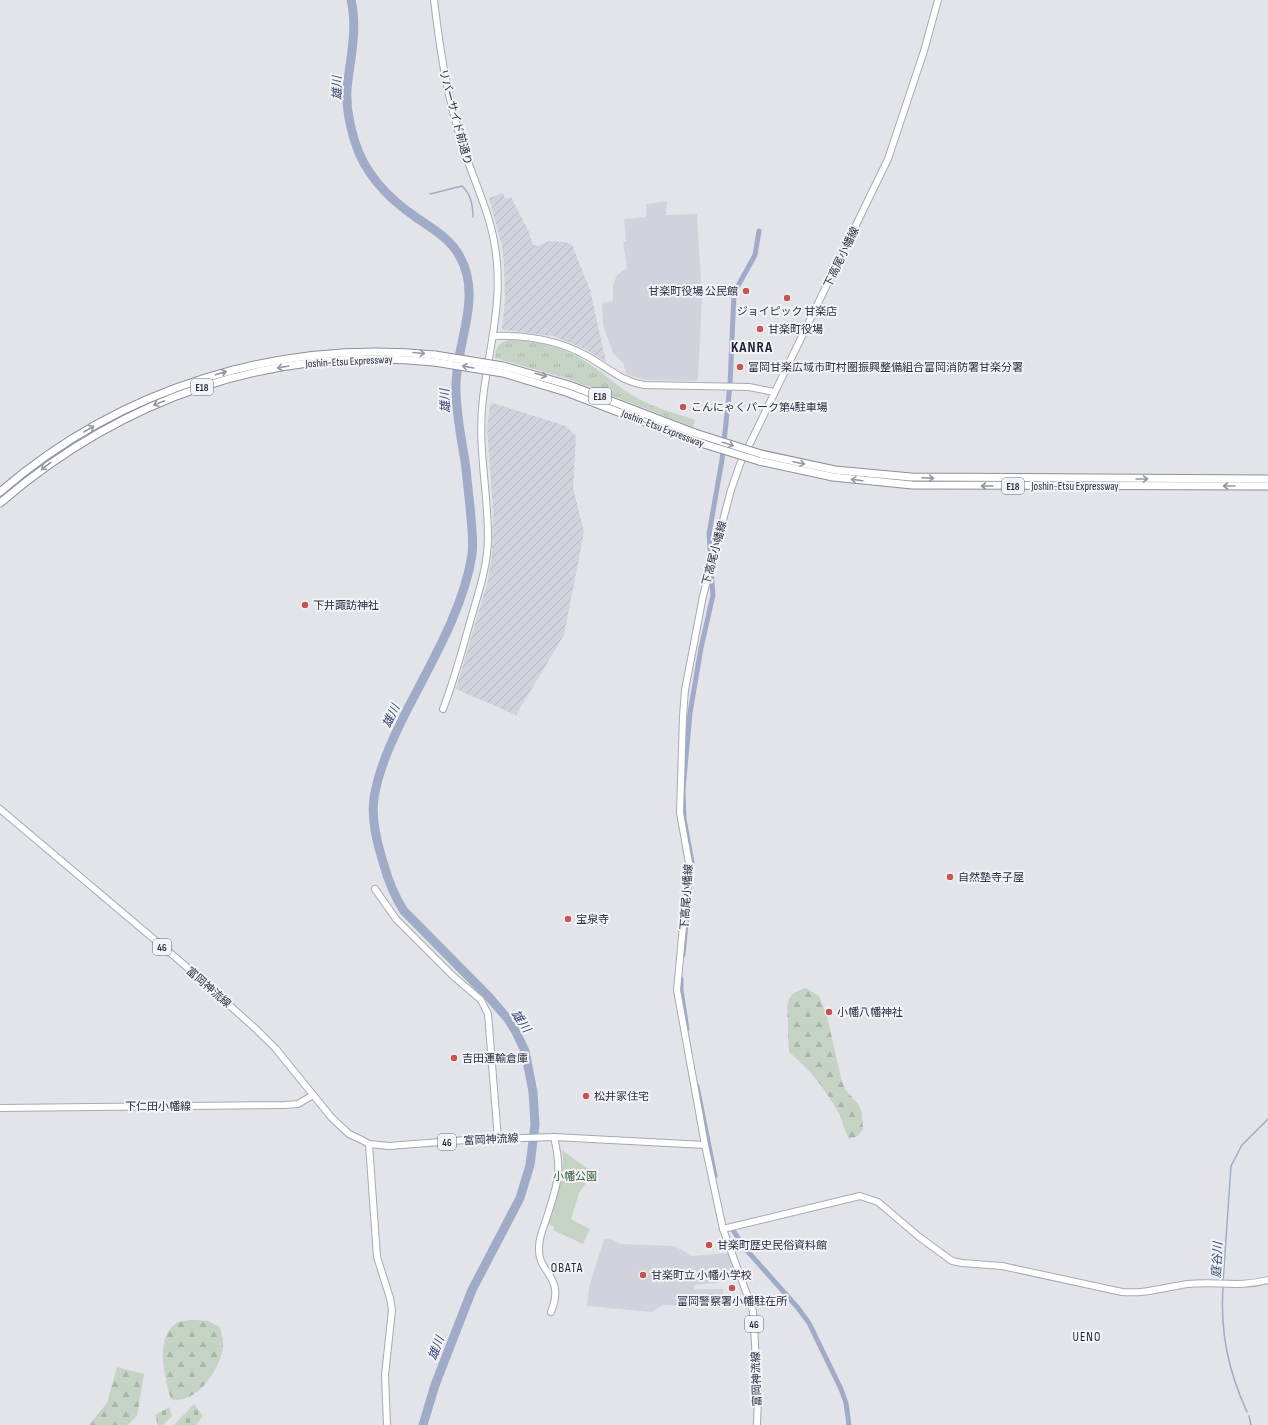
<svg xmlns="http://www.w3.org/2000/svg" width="1268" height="1425" font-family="'Sofia Sans Condensed','Noto Sans JP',sans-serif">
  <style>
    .built { fill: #d1d3dc }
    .industrial { fill: url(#industrial-furrows) }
    .grass { fill: url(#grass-tufts) }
    .forest { fill: url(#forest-firs) }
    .cemetery { fill: url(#cemetery-stones) }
    .park { fill: #c5d3c4 }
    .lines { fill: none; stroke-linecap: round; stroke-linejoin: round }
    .stream { stroke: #a0acc7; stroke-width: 1.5 }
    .canal { stroke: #a0acc7; stroke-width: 5 }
    .river { stroke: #a0acc7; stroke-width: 9 }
    .secondary-casing { stroke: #a8aab4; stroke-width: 8 }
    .primary-casing { stroke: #a3a7b5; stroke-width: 8 }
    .highway-casing { stroke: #8b8fa0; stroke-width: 9 }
    .secondary { stroke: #fff; stroke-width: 6 }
    .primary { stroke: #fff; stroke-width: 6 }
    .highway { stroke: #fff; stroke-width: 7 }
    .highway-bridge-casing { stroke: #8b8fa0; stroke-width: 9; stroke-linecap: butt }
    .highway-bridge { stroke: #fff; stroke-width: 7 }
    .oneway { stroke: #9697a0 }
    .poi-dot { fill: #c65450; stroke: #f2f3f7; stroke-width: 1.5 }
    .labels { text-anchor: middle; stroke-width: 4; stroke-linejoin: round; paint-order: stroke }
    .shield { fill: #f2f3f7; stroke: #676a78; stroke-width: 1 }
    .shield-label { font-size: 10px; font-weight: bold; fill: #2c2f41 }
    .street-label { font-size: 11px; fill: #2c2f41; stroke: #f2f3f7 }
    .poi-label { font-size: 11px; fill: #2c2f41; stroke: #f2f3f7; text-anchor: start }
    .park-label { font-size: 11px; fill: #3a5c3a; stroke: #f2f3f7 }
    .water-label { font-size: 12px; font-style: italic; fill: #384773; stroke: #f2f3f7 }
    .quarter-label { font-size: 13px; letter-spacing: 1px; fill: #1e2132; stroke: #f2f3f7 }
    .district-label { font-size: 15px; font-weight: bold; letter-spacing: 1px; fill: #1e2132; stroke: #f2f3f7 }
  </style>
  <defs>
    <pattern id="industrial-furrows" width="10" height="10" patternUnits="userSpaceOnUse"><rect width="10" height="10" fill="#d1d3dc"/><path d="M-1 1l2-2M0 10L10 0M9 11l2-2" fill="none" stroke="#b4b5be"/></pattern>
    <pattern id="grass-tufts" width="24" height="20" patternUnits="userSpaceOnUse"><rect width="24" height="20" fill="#c5d3c4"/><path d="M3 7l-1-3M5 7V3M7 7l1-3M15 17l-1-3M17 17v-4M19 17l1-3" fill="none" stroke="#a9b5aa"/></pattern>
    <pattern id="forest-firs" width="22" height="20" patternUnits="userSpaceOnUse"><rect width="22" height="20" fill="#c5d3c4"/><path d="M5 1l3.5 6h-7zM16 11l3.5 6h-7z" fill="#a9b5aa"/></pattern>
    <pattern id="cemetery-stones" width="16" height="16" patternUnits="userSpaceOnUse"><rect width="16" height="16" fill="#c5d3c4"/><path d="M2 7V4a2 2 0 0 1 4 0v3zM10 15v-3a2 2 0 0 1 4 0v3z" fill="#a9b5aa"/></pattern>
  </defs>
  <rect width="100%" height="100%" fill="#e3e4ea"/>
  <g class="built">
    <polygon points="667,201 666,215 697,214 702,298 698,379 696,381 646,380 627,375 623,363 613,353 603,325 602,303 613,301 613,285 617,275 627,268 623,241 626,241 624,219 646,217 646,204"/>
    <polygon points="610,1238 620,1244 674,1246 693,1256 728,1253 738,1276 716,1283 694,1285 694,1289 723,1289 725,1308 664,1305 651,1312 587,1306 589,1287 604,1239"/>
  </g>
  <g class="industrial">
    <polygon points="503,193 505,199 511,197 528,230 533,245 538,246 549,241 566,242 572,245 590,290 606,362 585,349 553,336 503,330 502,327 505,301 504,264 502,246 489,198"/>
    <polygon points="493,403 566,426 576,436 573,488 584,532 564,635 516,715 456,689 488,580 492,554 493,510 487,428 490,405"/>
  </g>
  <path class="grass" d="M 509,340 C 545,341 573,350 602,373 C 614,382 624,391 637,398 C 654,408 676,413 695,420 L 693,427 L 569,379 L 495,358 C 495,348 499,342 509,340 Z"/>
  <g class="forest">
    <path d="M 806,988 L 819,996 L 827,1016 L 841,1078 L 845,1089 L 858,1104 L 862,1112 L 863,1129 L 858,1136 L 849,1139 C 844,1130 842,1119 837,1110 C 824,1087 809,1069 789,1052 C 788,1043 788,1033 788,1023 C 787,1005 784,994 806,988 Z"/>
    <path d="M 196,1320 L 208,1321 L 220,1327 C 221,1333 224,1341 223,1346 C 221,1368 196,1406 171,1399 C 165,1380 155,1340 174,1325 C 180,1320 189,1320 196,1320 Z"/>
    <polygon points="117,1367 144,1374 137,1416 128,1425 89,1425 107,1403"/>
  </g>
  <g class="cemetery">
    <polygon points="194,1404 203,1416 196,1425 174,1425"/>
    <polygon points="169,1407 172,1416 163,1425 158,1425 155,1415"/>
  </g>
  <path class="park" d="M 562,1150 L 593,1173 L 579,1193 L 571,1219 L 590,1229 L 583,1244 L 553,1230 L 554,1227 L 548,1223 C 555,1199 566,1176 562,1150 Z"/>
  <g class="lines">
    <g class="stream">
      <path d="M 430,194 L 462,186 C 470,193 473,206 473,217"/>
      <polyline points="1223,1282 1231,1166 1242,1145 1268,1119"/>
      <path d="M 1223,1286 C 1220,1332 1228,1370 1247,1412"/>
      <polyline points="1249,1416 1251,1425"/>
    </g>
    <g class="canal">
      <polyline points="711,561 709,534 722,460 730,385 734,293 755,255 759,231"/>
      <polyline points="683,955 692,862 684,819 683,789 690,713 701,648 713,595 711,569"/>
      <polyline points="681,979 681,990 687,1029"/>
      <polyline points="697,1086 715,1176"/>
      <polyline points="733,1230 743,1246 798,1308 809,1323 841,1389 846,1403 849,1425"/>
    </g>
    <path class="river" d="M 351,0 C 358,29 350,59 347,89 C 346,105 350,126 355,142 C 365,175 389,199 417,218 C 433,229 451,239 460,257 C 483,298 455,345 456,388 C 456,413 461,437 465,461 C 467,476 468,491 470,506 C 471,522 474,539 472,555 C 463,610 432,661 407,710 C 393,738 379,767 374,798 C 371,819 377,842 383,862 C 388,880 394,896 404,911 L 489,997 L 508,1019 L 516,1032 L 525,1051 L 533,1092 L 535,1125 L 530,1165 L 520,1198 L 472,1290 L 435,1385 L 423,1425"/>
    <defs>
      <g id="secondary">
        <path d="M 434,0 C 440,50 447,98 463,146 C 473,180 490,212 495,247 C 504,299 489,347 483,398 C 477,445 488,490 488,537 C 488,566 478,594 470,622 C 462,651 454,681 443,709"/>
        <path d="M 494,336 C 526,335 556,339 585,355 C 606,366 620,381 644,385 L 749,387 L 774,392"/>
        <polyline points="375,889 396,919 453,976 481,1000 488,1014 498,1139"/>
        <polyline points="0,1108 285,1105 298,1104 313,1095"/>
        <polyline points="369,1144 377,1257 390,1298 392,1310 385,1375 387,1425"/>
        <polyline points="705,1145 677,990 689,863 680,813 683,716 685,690 703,596 731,490 740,464 888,159 924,51 938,0"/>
        <path d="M 723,1229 L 860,1196 L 878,1202 L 918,1236 L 952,1261 L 962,1263 L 1002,1266 L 1122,1292 C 1147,1294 1165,1287 1188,1284 C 1217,1281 1239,1288 1268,1280"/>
        <path d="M 551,1312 C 566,1275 537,1274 539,1247 C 539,1238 543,1228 546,1220 C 557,1184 563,1175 554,1137"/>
      </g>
      <polyline id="primary" points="0,809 181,962 256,1029 276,1049 331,1117 349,1134 362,1140 369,1144 389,1146 466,1140 554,1137 705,1145 723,1229 753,1311 758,1394 757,1425"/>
      <g id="highway">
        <polyline points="503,366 569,385 695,433"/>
        <polyline points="503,373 566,392 694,441"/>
        <polyline points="761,454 835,470 911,477 1268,479"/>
        <polyline points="759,461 833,477 912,485 1268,486"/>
        <path d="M 0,492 C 120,388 278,339 435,355"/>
        <path d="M 0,503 C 124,397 271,346 434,362"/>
      </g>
    </defs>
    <use href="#secondary" class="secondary-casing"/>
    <use href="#primary" class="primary-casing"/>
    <use href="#highway" class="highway-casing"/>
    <use href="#secondary" class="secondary"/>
    <use href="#primary" class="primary"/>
    <use href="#highway" class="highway"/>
    <defs>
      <g id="highway-bridge">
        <polyline points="435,355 503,366"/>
        <polyline points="434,362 503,373"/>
        <polyline points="695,433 761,454"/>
        <polyline points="694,441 759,461"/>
      </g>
    </defs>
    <use href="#highway-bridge" class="highway-bridge-casing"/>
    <use href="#highway-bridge" class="highway-bridge"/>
  </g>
  <defs><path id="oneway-shaft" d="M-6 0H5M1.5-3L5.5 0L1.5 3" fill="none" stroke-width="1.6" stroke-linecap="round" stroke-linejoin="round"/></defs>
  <g class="oneway">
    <use href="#oneway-shaft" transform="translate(419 353) rotate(5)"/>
    <use href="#oneway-shaft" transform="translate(283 367) rotate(170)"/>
    <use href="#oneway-shaft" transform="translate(468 367) rotate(-170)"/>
    <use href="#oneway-shaft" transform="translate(221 373) rotate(-16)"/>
    <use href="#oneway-shaft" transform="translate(541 375) rotate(16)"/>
    <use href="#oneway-shaft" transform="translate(159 403) rotate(158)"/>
    <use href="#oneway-shaft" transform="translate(89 429) rotate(-30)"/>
    <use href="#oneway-shaft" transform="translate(728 444) rotate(17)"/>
    <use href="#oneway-shaft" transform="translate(799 463) rotate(12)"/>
    <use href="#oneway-shaft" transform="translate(46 466) rotate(142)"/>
    <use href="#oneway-shaft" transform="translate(928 478) rotate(2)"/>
    <use href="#oneway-shaft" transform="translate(1142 479)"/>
    <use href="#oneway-shaft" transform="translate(857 480) rotate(-173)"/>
    <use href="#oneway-shaft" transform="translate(987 486) rotate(-180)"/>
    <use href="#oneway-shaft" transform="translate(1229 486) rotate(-180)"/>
  </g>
  <g class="poi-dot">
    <circle cx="746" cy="291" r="4"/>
    <circle cx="787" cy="298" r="4"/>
    <circle cx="760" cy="329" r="4"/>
    <circle cx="740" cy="367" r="4"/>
    <circle cx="683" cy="407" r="4"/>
    <circle cx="305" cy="605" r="4"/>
    <circle cx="950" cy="877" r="4"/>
    <circle cx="568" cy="919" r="4"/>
    <circle cx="829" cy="1012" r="4"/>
    <circle cx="454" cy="1058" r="4"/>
    <circle cx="586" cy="1096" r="4"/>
    <circle cx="709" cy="1245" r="4"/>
    <circle cx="643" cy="1275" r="4"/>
    <circle cx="732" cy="1288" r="4"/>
  </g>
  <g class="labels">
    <g class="shield">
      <rect x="191" y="379" width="22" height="16" rx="3"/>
      <rect x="589" y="388" width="22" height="16" rx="3"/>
      <rect x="1002" y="478" width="22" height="16" rx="3"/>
      <rect x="153" y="939" width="18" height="16" rx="3"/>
      <rect x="438" y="1134" width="18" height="16" rx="3"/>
      <rect x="745" y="1316" width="18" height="16" rx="3"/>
    </g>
    <g class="shield-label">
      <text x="202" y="391">E18</text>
      <text x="600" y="400">E18</text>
      <text x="1013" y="490">E18</text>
      <text x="162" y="951">46</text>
      <text x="447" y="1146">46</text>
      <text x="754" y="1328">46</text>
    </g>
    <g class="street-label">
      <text transform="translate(456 117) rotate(75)" y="4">リバーサイド前通り</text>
      <text transform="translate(841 257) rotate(-64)" y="4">下高尾小幡線</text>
      <text transform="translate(349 361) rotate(-3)" y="4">Joshin-Etsu Expressway</text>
      <text transform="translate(663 428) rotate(21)" y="4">Joshin-Etsu Expressway</text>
      <text x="1075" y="490">Joshin-Etsu Expressway</text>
      <text transform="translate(714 553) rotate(-75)" y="4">下高尾小幡線</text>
      <text transform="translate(686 897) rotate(-86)" y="4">下高尾小幡線</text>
      <text transform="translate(209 987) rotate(41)" y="4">富岡神流線</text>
      <text x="158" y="1110">下仁田小幡線</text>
      <text transform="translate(491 1139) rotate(-3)" y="4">富岡神流線</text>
      <text transform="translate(756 1379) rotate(-92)" y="4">富岡神流線</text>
    </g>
    <g class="poi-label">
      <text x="738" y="295" text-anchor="end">甘楽町役場 公民館</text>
      <text x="787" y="315" text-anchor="middle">ジョイピック 甘楽店</text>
      <text x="768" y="333">甘楽町役場</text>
      <text x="748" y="371">富岡甘楽広域市町村圏振興整備組合富岡消防署甘楽分署</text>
      <text x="691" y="411">こんにゃくパーク第4駐車場</text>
      <text x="313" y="609">下井諏訪神社</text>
      <text x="958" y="881">自然塾寺子屋</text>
      <text x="576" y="923">宝泉寺</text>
      <text x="837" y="1016">小幡八幡神社</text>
      <text x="462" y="1062">吉田運輸倉庫</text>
      <text x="594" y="1100">松井家住宅</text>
      <text x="717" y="1249">甘楽町歴史民俗資料館</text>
      <text x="651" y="1279">甘楽町立 小幡小学校</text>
      <text x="732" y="1305" text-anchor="middle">富岡警察署小幡駐在所</text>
    </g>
    <g class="park-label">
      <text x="575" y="1180">小幡公園</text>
    </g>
    <g class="water-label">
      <text transform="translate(337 88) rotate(-90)" y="4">雄川</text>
      <text transform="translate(445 401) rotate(-92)" y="4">雄川</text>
      <text transform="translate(391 716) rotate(-65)" y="4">雄川</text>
      <text transform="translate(521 1021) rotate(56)" y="4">雄川</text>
      <text transform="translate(1217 1260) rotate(-87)" y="4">庭谷川</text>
      <text transform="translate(436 1348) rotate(-69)" y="4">雄川</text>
    </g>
    <g class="quarter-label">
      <text x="567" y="1272">OBATA</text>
      <text x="1087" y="1341">UENO</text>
    </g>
    <g class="district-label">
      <text x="752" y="352">KANRA</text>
    </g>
  </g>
</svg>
